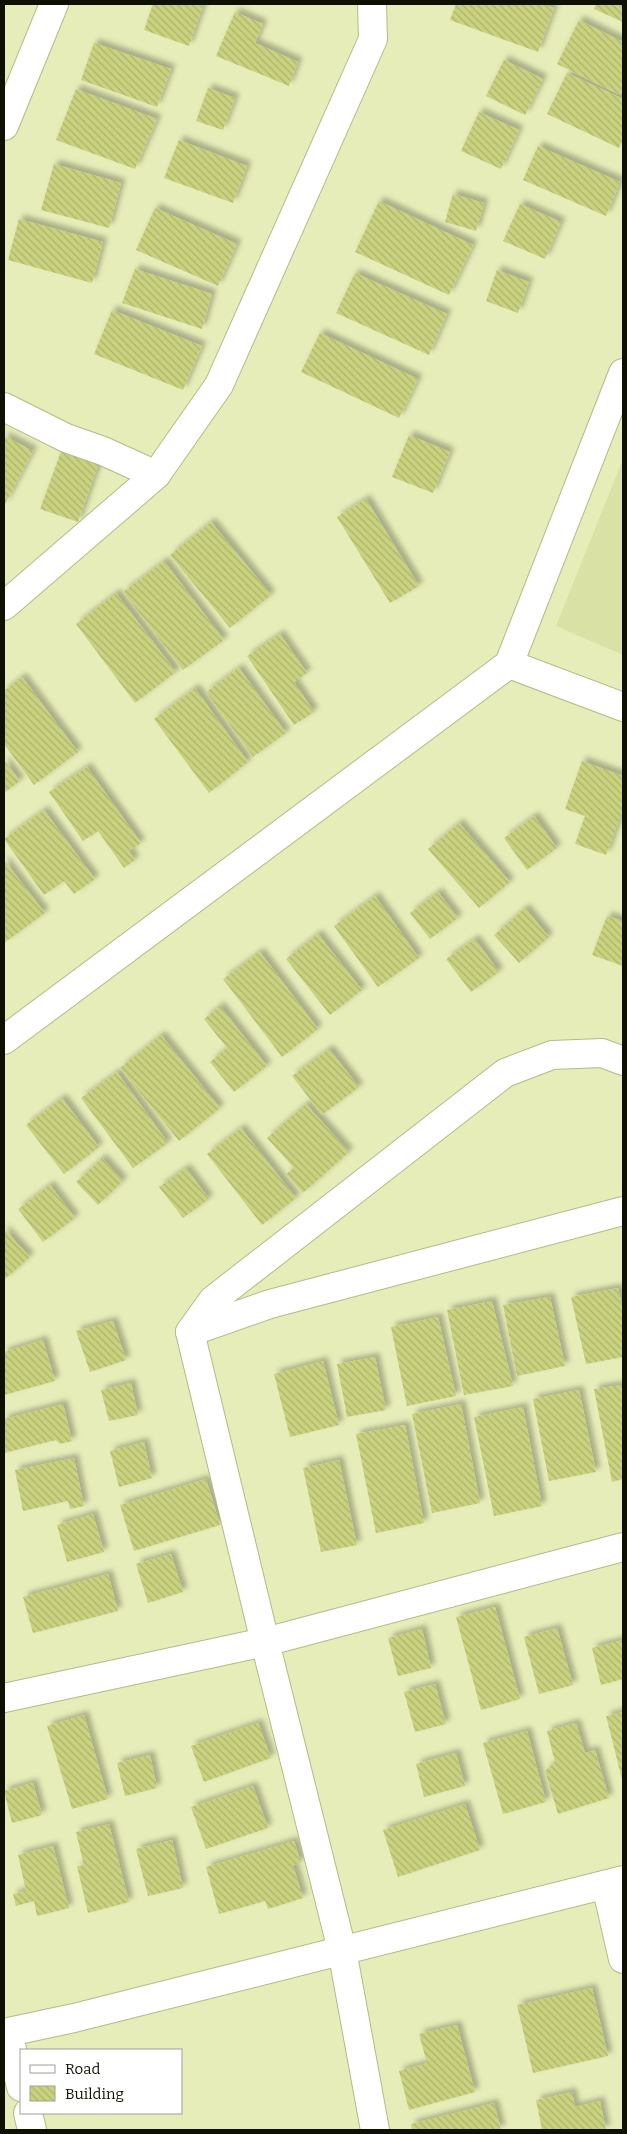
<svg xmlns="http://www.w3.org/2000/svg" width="627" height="2134" font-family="Bitter,serif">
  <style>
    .built { fill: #dae1a5 }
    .building { fill: url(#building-back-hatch); filter: url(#shadow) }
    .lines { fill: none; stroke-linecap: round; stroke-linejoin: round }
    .minor-casing { stroke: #b4ba87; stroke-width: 30 }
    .tertiary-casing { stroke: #b4ba87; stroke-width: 30 }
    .minor { stroke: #fff; stroke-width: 28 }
    .tertiary { stroke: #fff; stroke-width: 28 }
  </style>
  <defs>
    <pattern id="building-back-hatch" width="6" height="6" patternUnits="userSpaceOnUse" patternTransform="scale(1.25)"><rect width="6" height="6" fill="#cad27f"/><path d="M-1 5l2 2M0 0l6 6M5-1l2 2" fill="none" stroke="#acb36c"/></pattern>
    <filter id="shadow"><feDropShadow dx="4.5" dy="-4.5" stdDeviation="2.5" flood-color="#0004"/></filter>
  </defs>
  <rect width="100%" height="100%" fill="#e7edb8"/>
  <polygon class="built" points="623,459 623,655 556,626"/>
  <g class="building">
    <polygon points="153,4 197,4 203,6 189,46 144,30"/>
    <polygon points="456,4 543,4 554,8 538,52 450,20"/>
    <polygon points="596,4 623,4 623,22 594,9"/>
    <polygon points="235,12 263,24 255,43 298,62 289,86 216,56"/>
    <polygon points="579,20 623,42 623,89 620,95 557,64"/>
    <polygon points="94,43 171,69 157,107 81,80"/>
    <polygon points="504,60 543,79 525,115 486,96"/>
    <polygon points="567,73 623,99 623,139 619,148 547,114"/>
    <polygon points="208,88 235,98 223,130 196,121"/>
    <polygon points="76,89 157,119 135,169 56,140"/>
    <polygon points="479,112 519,130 501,169 461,151"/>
    <polygon points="179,140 247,166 233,203 164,178"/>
    <polygon points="538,146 620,182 606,216 523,180"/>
    <polygon points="54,164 121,183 109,228 41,210"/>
    <polygon points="453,194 484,203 476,231 445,222"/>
    <polygon points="379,201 473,245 449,295 355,252"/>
    <polygon points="520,204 561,222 545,259 503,241"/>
    <polygon points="155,208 237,244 218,286 136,250"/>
    <polygon points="19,219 103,242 92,283 8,260"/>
    <polygon points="135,269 212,294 202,329 122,303"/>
    <polygon points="497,270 529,282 518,313 486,301"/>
    <polygon points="355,273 447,314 429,355 336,313"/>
    <polygon points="112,310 202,346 183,390 94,354"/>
    <polygon points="320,333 418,379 399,418 301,372"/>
    <polygon points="409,435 450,452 433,493 392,477"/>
    <polygon points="4,436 33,451 4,506"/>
    <polygon points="66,438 103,451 78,522 40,509"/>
    <polygon points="366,499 419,586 390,603 337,517"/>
    <polygon points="211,522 271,595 230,628 170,555"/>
    <polygon points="164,561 224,640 183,670 123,592"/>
    <polygon points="116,593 176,672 135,703 76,624"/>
    <polygon points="280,634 307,673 294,682 314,712 294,725 247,656"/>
    <polygon points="239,668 286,733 253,757 206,692"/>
    <polygon points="22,677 78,752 34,785 4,744 4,691"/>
    <polygon points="195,688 248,762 209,793 154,719"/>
    <polygon points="4,760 20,781 4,793"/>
    <polygon points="582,761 623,776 623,809 606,855 575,844 585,816 565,809"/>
    <polygon points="87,767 141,843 129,851 135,860 124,868 98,831 83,841 49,792"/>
    <polygon points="44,810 95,879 74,894 64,881 44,895 4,839"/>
    <polygon points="534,816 557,848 527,870 504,838"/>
    <polygon points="459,823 510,882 479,908 428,849"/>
    <polygon points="4,860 45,913 4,943"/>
    <polygon points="438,892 458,918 430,939 410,913"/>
    <polygon points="375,896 419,958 378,987 334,926"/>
    <polygon points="525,908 549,937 519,963 494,935"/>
    <polygon points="607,916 623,921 623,966 592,955"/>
    <polygon points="318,934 362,990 330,1015 286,959"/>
    <polygon points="475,939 499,972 471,992 446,959"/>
    <polygon points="260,952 318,1029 282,1057 223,979"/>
    <polygon points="220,1006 267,1066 234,1092 210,1062 227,1048 204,1019"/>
    <polygon points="161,1035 220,1108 179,1141 120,1068"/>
    <polygon points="329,1049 359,1087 322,1115 292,1076"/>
    <polygon points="117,1072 168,1143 133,1168 81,1098"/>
    <polygon points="62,1098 99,1147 64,1174 26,1125"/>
    <polygon points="306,1104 349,1152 303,1193 286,1174 294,1168 267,1138"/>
    <polygon points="241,1128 296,1198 262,1225 207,1154"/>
    <polygon points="102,1158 123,1181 98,1205 76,1182"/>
    <polygon points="186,1168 209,1199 183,1218 159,1187"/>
    <polygon points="50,1185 75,1218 43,1242 18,1209"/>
    <polygon points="4,1229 30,1257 4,1280"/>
    <polygon points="618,1288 623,1310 623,1357 586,1364 571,1297"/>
    <polygon points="550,1297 565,1366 517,1376 503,1305"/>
    <polygon points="492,1301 513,1386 464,1395 447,1310"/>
    <polygon points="438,1317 456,1396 407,1406 391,1327"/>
    <polygon points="113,1321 126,1360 90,1372 76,1331"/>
    <polygon points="43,1340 55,1381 4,1395 4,1352"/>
    <polygon points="375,1357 386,1410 347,1417 337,1364"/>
    <polygon points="323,1361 339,1425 290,1437 274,1374"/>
    <polygon points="131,1383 138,1415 109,1421 101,1390"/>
    <polygon points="623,1385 623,1479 612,1482 594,1389"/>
    <polygon points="579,1390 596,1472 549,1481 533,1399"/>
    <polygon points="63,1404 72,1441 60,1444 56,1440 4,1453 4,1419"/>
    <polygon points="461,1404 480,1503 432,1513 412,1414"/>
    <polygon points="523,1407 542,1506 494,1516 474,1417"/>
    <polygon points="405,1425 424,1523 376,1533 356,1434"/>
    <polygon points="144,1442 152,1478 119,1487 110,1451"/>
    <polygon points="74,1458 84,1506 70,1509 68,1501 23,1511 15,1470"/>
    <polygon points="339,1460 357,1545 321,1552 303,1468"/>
    <polygon points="206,1479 220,1525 134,1551 120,1505"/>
    <polygon points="93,1514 104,1552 67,1562 57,1525"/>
    <polygon points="171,1554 183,1592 148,1603 136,1564"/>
    <polygon points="108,1574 118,1611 33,1633 23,1597"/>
    <polygon points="495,1607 520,1699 481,1710 456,1617"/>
    <polygon points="557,1628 573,1685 539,1694 524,1637"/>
    <polygon points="422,1629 431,1668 398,1676 388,1638"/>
    <polygon points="623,1640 623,1679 601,1685 592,1648"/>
    <polygon points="435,1684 446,1724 415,1732 404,1692"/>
    <polygon points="623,1712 623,1783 606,1716"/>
    <polygon points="84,1715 108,1799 72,1809 47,1726"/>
    <polygon points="258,1723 271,1758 204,1782 191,1746"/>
    <polygon points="576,1723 585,1753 595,1750 609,1798 558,1814 545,1771 555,1762 547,1731"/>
    <polygon points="527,1731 546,1802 503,1814 483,1743"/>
    <polygon points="456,1753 465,1786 424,1797 416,1764"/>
    <polygon points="150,1755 157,1788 125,1796 117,1763"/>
    <polygon points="33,1783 42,1815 12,1823 4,1791"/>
    <polygon points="253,1786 268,1828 206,1849 191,1807"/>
    <polygon points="465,1804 480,1850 398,1877 383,1830"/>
    <polygon points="109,1824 129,1902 88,1913 77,1866 84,1866 76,1832"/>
    <polygon points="172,1840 183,1888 148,1896 136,1849"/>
    <polygon points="294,1841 301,1863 293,1865 303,1898 268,1909 265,1901 219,1914 206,1867"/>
    <polygon points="53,1846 69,1908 37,1916 34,1901 16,1906 13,1894 26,1891 18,1855"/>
    <polygon points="592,1988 608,2056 533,2073 517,2005"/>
    <polygon points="457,2025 475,2092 409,2110 399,2071 427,2063 419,2034"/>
    <polygon points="572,2092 575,2107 600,2101 606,2130 542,2130 536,2100"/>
    <polygon points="494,2103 501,2130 412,2130 411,2124"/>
  </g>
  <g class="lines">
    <defs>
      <g id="minor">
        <polyline points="4,126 54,4"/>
        <polyline points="4,407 66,438 103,451 156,475"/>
        <polyline points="4,606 156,475 219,385 373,39 372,4"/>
        <polyline points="509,664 623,707"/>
        <polyline points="190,1332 270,1304 623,1211"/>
        <polyline points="4,1698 265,1642 623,1547"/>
        <polyline points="606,1885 623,1959"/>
        <polyline points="4,2033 74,2018 623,1880"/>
        <polyline points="8,2033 21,2087"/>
        <polyline points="28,2113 32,2130"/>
        <polyline points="375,2130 342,1950 265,1642 190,1332 213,1300 505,1073 552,1055 602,1053 623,1061"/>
      </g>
      <polyline id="tertiary" points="4,1040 509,664 623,373"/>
    </defs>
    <use href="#minor" class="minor-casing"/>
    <use href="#tertiary" class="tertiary-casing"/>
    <use href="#minor" class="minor"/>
    <use href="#tertiary" class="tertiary"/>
  </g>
  <rect width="627" height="2134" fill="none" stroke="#0e1001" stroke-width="10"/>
  <rect x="20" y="2049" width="162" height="65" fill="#ffffff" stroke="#9f9f99"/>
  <rect x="30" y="2065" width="25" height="8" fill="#ffffff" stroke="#9f9f99"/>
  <text x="65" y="2074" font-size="15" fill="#0e1001">Road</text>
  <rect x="30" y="2086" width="25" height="15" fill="url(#building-back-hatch)" stroke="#9f9f99"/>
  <text x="65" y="2099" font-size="15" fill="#0e1001">Building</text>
</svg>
